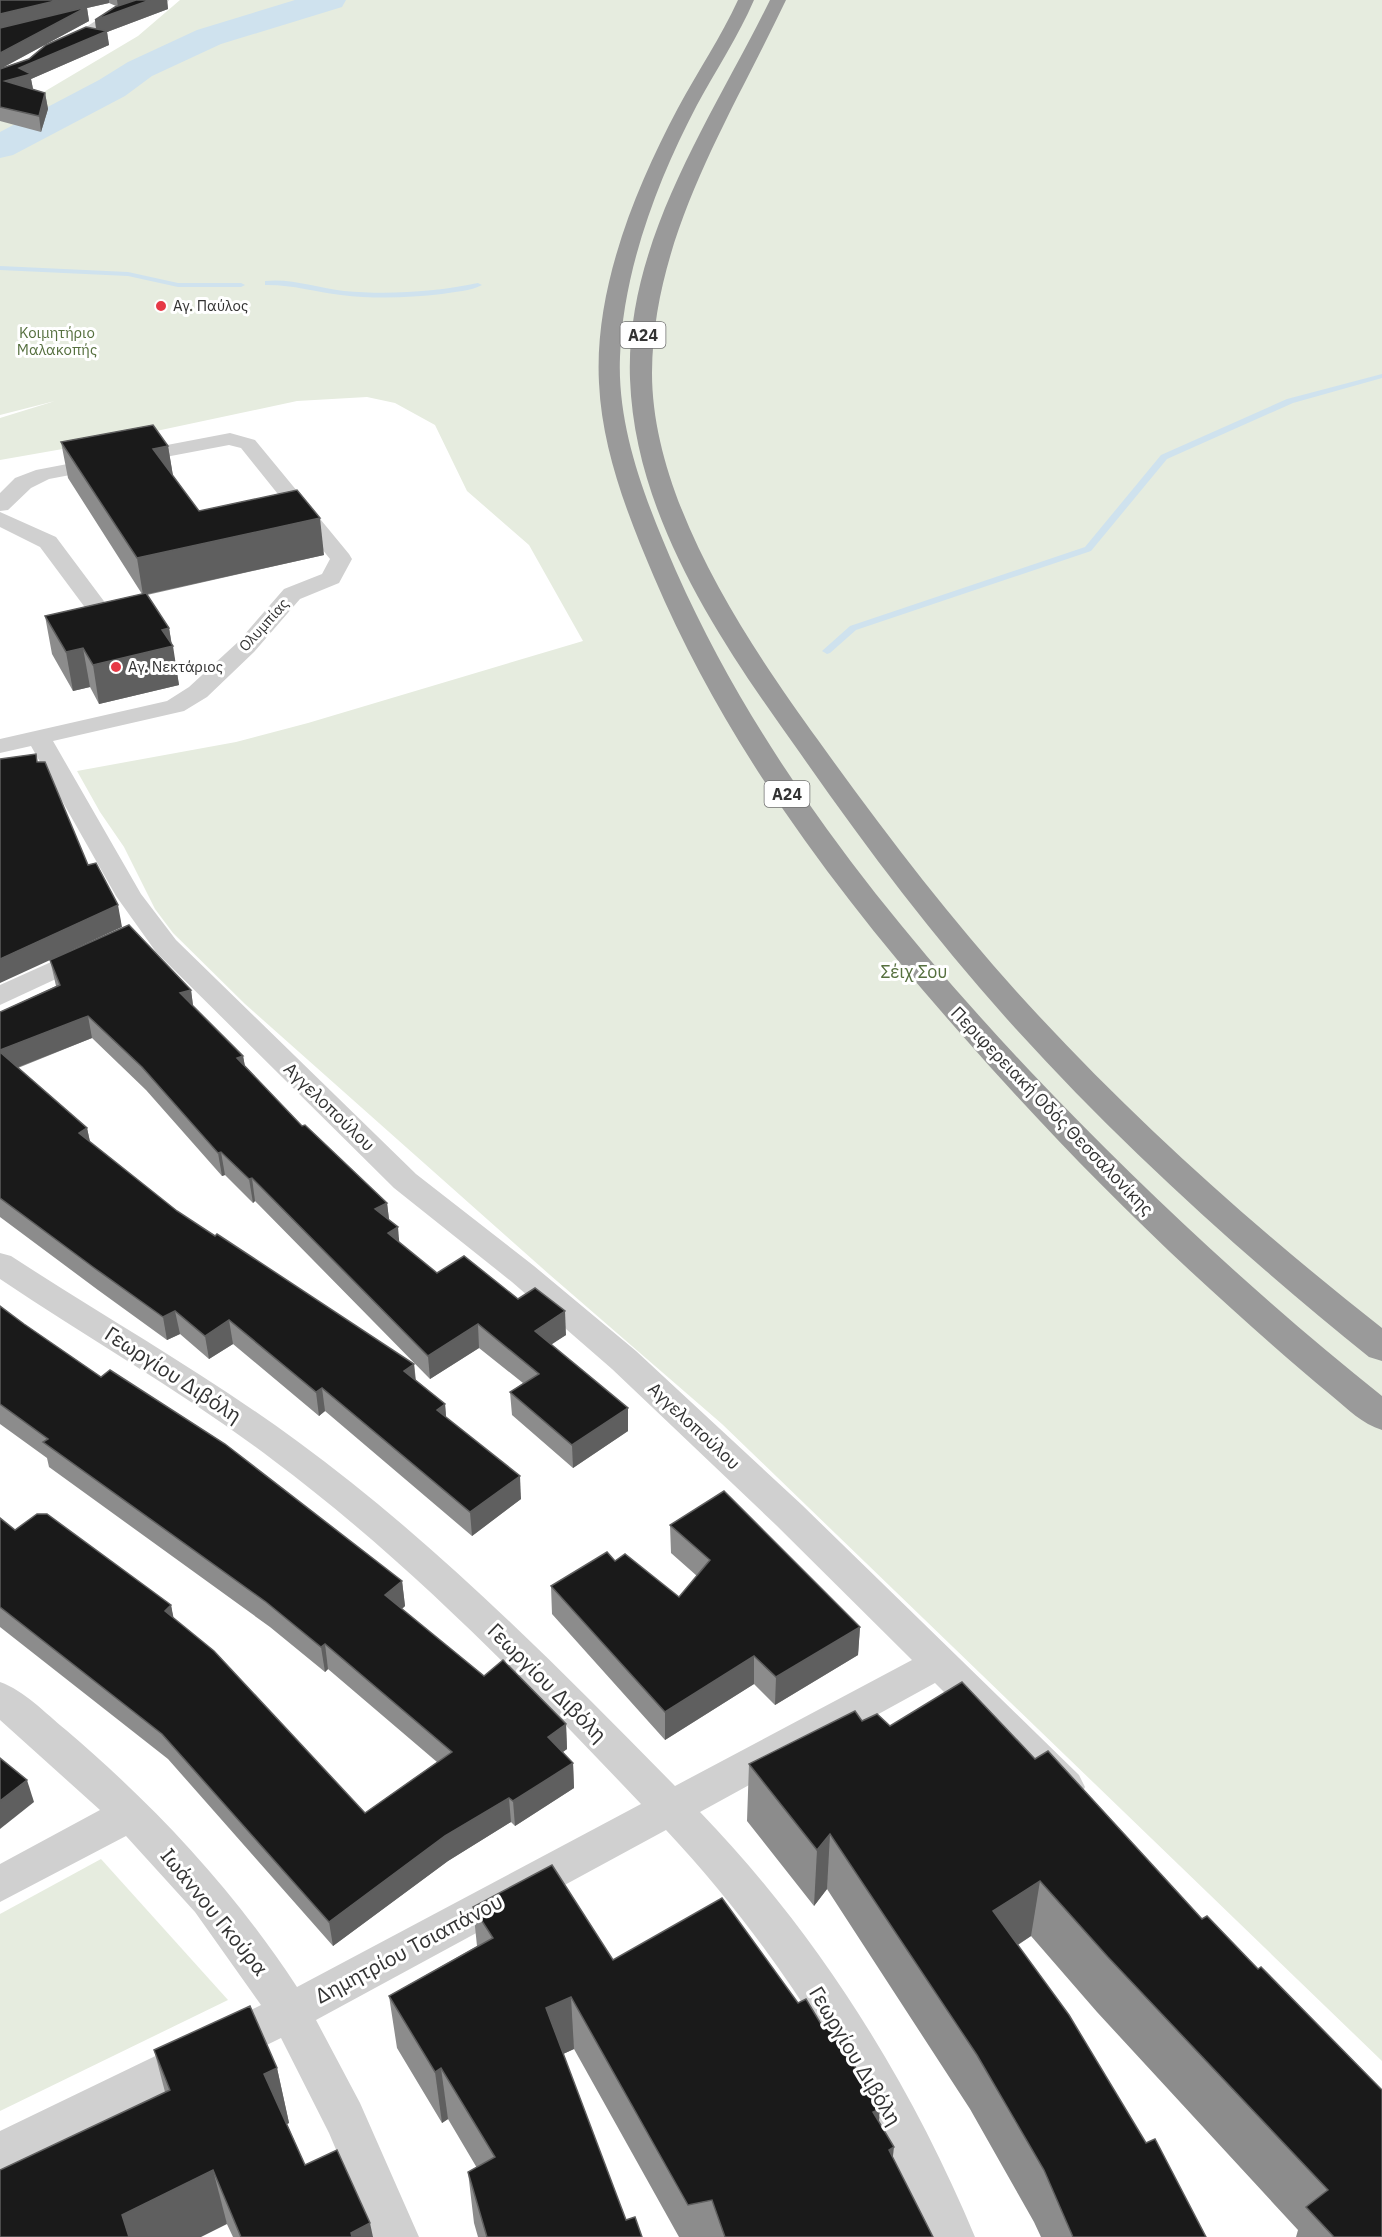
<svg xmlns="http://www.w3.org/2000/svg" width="1382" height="2237" font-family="'IBM Plex Sans',sans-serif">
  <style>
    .green { fill: #e6ecdf }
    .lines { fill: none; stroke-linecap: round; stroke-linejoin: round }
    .stream { fill: #cfe2ee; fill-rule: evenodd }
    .river { fill: #cfe2ee; fill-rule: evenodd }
    .street { fill: #d0d0d0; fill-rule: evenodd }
    .highway { fill: #9a9a9a; fill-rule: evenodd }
    .wall { fill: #8c8c8c; fill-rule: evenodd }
    .shaded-wall { fill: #5f5f5f }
    .building { fill: #1a1a1a; stroke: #5f5f5f; stroke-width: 1.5 }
    .poi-dot { fill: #e63946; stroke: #fff; stroke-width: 2 }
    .labels { text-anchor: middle; stroke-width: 6; stroke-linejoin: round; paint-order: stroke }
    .far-poi-label { font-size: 15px; fill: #333; stroke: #fff; text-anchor: start }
    .far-park-label { font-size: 15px; fill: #56703f; stroke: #fff }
    .far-street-label { font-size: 15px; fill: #333; stroke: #fff }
    .shield { fill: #fff; stroke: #707070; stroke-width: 1.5 }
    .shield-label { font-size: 16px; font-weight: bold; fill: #333 }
    .park-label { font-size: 18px; fill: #56703f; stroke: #fff }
    .street-label { font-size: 18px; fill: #333; stroke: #fff }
    .near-street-label { font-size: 21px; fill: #333; stroke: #fff }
  </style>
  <rect width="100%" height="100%" fill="#fff"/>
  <g class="green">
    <polygon points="180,0 1382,0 1382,2061 722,1424 550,1275 245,1004 173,933 155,909 124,847 100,812 77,771 236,742 308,723 583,641 529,545 467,491 435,425 395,403 367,397 297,401 114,440 0,460 0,418 55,401 0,415 0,150 6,148 0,147 0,118 138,36"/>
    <polygon points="101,1859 228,2000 0,2111 0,1914"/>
  </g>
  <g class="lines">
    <g class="stream">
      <polygon points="0,266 128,272 178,283 241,283 245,285 241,287 178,287 128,276 0,270"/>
      <path d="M 265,281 C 291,278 318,288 344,291 C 389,295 434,292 478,283 L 482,285 C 471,291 454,292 442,294 C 408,298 374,299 341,295 C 316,292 293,285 268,285 L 265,285 Z"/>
      <polygon points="1382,374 1382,378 1293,403 1167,459 1091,551 856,630 830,653 827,654 822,651 850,626 1085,547 1161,455 1287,399"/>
    </g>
    <polygon class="river" points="295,0 346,0 342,7 221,44 152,76 125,96 13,155 0,158 0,132 99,80 128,62 197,30"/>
    <g class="street">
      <polygon points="147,0 169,0 167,3 116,20 87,39 47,58 31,72 0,82 0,72 19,66 37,52 77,33 106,14"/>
      <path d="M 230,433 L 255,440 L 349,554 L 352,559 L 339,583 L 300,599 L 254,652 L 207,697 L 184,711 L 53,741 L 141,894 L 176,940 L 416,1174 L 534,1266 L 636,1351 L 802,1505 L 1079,1775 L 1085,1787 L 1079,1799 L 1065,1804 L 1051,1799 L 935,1683 L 700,1812 C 817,1933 910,2081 975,2237 L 929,2237 C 863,2088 778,1949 666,1830 L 316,2020 L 360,2103 L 419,2237 L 373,2237 L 329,2133 L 281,2038 L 0,2175 L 0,2131 L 261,2005 L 195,1912 L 126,1836 L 0,1902 L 0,1864 L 100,1810 L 0,1720 L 0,1682 C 25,1691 45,1713 66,1730 C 155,1806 233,1889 297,1987 L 641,1804 C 525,1682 408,1561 273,1460 C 186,1394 91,1340 0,1279 L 0,1253 L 11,1256 C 106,1318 206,1374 297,1441 C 435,1542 555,1664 675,1786 L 912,1660 L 776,1525 L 612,1369 L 512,1282 L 394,1188 L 156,952 L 116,896 L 31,746 L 0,753 L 0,739 L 167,701 L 189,687 L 238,642 L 284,589 L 322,574 L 330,559 L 241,448 L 229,445 L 49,479 L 31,488 L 8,510 L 0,511 L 0,493 L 15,478 L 36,470 Z"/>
      <polygon points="0,512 56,537 121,624 117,629 101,629 40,547 0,527"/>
      <polygon points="89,945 99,947 103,953 99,959 0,1005 0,985"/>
    </g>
    <g class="highway">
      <path d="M 738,0 L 754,0 C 738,37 716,70 697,105 C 657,181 623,271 620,357 C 617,431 647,504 676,571 C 760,760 889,921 1030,1071 C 1140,1187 1257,1296 1382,1396 L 1382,1430 C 1362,1424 1348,1409 1332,1396 C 1298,1368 1265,1339 1232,1309 C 1136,1223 1046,1131 961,1034 C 839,896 726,747 654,577 C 628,516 602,450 599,383 C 594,289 635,189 678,108 C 698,71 721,37 738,0 Z"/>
      <path d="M 770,0 L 786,0 C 729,120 653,236 652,373 C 652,500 746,641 818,740 C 886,835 958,929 1038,1015 C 1144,1129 1260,1232 1382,1328 L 1382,1361 L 1369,1357 C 1244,1256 1124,1148 1016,1029 C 937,942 867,849 800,753 C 722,644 635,518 630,379 C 625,241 712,118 770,0 Z"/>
    </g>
  </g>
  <g class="wall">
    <path d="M 0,0 L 167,0 L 168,9 L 107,32 L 109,45 L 31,79 L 33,89 L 32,89 L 45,93 L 48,109 L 41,132 L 0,121 ZM 109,3 L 116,6 L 95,20 L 96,29 L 29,59 L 4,67 L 89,21 L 87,8 Z"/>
    <polygon points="61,442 168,446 173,476 199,511 324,555 147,595 169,628 179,685 99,704 90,687 73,691 52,654 45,616 142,594 68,478"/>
    <polygon points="50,960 191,990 193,1006 243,1056 245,1066 302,1126 387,1203 389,1220 399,1243 437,1273 518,1299 566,1335 551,1344 628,1431 573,1468 512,1415 510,1392 523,1383 479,1348 430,1379 255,1201 253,1203 225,1175 222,1176 146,1090 92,1038 18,1068 87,1128 90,1142 177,1211 414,1364 416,1380 445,1404 446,1417 521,1499 472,1536 325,1411 319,1416 233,1344 209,1359 180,1334 167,1340 98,1290 0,1217 0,1012 56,986"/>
    <polygon points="0,1306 24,1324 101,1377 402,1581 405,1606 402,1609 484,1676 566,1724 567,1749 562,1752 573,1763 574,1788 515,1826 511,1822 448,1861 333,1946 168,1759 0,1627 0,1518 15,1530 171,1605 173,1618 365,1813 437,1762 328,1669 325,1672 270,1627 49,1467 47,1458 0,1424"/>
    <polygon points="670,1525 860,1627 858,1655 775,1705 754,1684 665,1740 552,1614 551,1586 615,1561 679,1597 697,1576 671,1553"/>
    <polygon points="862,1721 890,1726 1035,1759 1202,1919 1258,1969 1382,2237 1296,2237 1298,2230 1097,2012 1031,1936 1018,1945 1206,2237 1041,2237 1034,2222 970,2109 827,1889 814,1906 747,1821 749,1764"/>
    <polygon points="473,1907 613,1960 798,2003 824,2029 880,2109 879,2122 893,2158 933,2237 679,2237 574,2049 563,2054 626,2220 642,2237 478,2237 474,2223 468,2172 477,2168 448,2119 442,2123 397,2048 389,1996 477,1946"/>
    <polygon points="154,2050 277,2068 289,2123 287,2124 305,2165 373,2237 233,2237 165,2092"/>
  </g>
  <g class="shaded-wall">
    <polygon points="59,0 109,0 109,3 87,8 89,21 0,69 0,14"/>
    <polygon points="117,0 144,0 118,7"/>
    <polygon points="150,0 167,0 168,9 107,32 109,45 31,79 33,89 8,96 5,81 19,68 97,35 95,20"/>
    <polygon points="45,93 48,109 41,132 39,116"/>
    <polygon points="168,446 174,482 153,449"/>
    <polygon points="320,518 324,555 143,595 137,558"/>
    <polygon points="169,628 172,647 173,646 179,685 99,704 93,665 162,630"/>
    <polygon points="83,648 90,687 73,691 66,652"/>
    <polygon points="118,905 122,927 0,983 0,959"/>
    <polygon points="191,990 194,1013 180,993"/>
    <polygon points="88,1016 92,1038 3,1073 0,1059 0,1050"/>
    <polygon points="243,1056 247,1078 237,1058"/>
    <polygon points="87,1128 92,1151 79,1133"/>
    <polygon points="221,1152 225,1175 222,1176 218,1153"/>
    <polygon points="252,1178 255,1201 253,1203 249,1179"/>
    <polygon points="387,1203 390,1227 375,1209"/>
    <polygon points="398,1227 400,1251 388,1233"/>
    <polygon points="175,1311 180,1334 167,1340 163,1317"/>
    <polygon points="565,1311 566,1335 537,1354 535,1331"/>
    <polygon points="229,1320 233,1344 209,1359 205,1336"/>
    <polygon points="478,1324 479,1348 430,1379 428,1356"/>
    <polygon points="414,1364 416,1388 404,1371"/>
    <polygon points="322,1388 325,1411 319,1416 316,1392"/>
    <polygon points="445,1404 447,1428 437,1410"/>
    <polygon points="628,1408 628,1431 573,1468 572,1445"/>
    <polygon points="520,1476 521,1499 472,1536 470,1512"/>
    <polygon points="402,1581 405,1606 388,1620 385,1595"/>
    <polygon points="171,1605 176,1630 165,1611"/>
    <polygon points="860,1627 858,1655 775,1705 776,1677"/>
    <polygon points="325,1644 328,1669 325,1672 321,1647"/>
    <polygon points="754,1656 754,1684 665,1740 665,1712"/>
    <polygon points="566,1724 567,1749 550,1762 548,1737"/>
    <polygon points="573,1763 574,1788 515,1826 513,1801"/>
    <polygon points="27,1780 34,1802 0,1829 0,1801"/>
    <polygon points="509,1798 511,1822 448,1861 333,1946 329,1922 445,1836"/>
    <polygon points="830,1834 827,1889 814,1906 817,1850"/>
    <polygon points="1040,1881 1031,1936 985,1966 993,1911"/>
    <polygon points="571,1997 574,2049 550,2060 546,2008"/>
    <polygon points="277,2068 289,2123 276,2129 264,2074"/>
    <polygon points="441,2068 448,2119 442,2123 435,2072"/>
    <polygon points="880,2109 875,2160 873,2112"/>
    <polygon points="894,2147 888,2198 889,2150"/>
    <polygon points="213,2170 227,2224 201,2237 129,2237 122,2215"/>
    <polygon points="370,2223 373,2237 352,2237 351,2233"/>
  </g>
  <g class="building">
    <polygon points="0,0 59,0 0,14"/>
    <polygon points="136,0 150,0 95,20 115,7"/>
    <polygon points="87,7 0,53 0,28"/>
    <polygon points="86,27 107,31 19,68 31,74 5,81 45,93 39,116 0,107 0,69 29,59 46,45"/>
    <polygon points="153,425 168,446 153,449 199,511 297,490 320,518 137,558 61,442"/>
    <polygon points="146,593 169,628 162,630 173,646 93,665 83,648 66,652 45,616"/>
    <polygon points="36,754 37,762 45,762 88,865 96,863 118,905 0,959 0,759"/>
    <polygon points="129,925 191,990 180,993 243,1056 237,1058 302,1126 305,1125 387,1203 375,1209 398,1227 388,1233 437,1273 464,1256 518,1299 535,1288 565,1311 535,1331 628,1408 572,1445 510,1392 539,1374 478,1324 428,1356 252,1178 249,1179 221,1152 218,1153 142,1067 88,1016 0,1050 0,1012 60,985 50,960"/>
    <polygon points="0,1052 87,1128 79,1133 177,1211 215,1236 217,1234 414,1364 404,1371 445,1404 437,1410 520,1476 470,1512 322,1388 316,1392 229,1320 205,1336 175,1311 163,1317 93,1267 0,1198"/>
    <polygon points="0,1306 24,1324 101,1377 110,1370 225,1444 402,1581 385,1595 484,1676 503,1660 566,1724 548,1737 573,1763 513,1801 509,1798 445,1836 329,1922 162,1734 0,1607 0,1518 15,1530 37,1514 47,1514 171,1605 165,1611 214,1651 365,1813 452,1752 325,1644 321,1647 266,1602 43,1442 48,1439 0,1404"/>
    <polygon points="724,1491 860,1627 776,1677 754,1656 665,1712 551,1586 607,1552 615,1561 625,1554 679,1597 710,1560 670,1525"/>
    <polygon points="962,1682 1035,1759 1048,1751 1202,1919 1207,1916 1258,1969 1261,1967 1382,2090 1382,2237 1334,2237 1306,2207 1328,2190 1108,1957 1040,1881 993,1911 1069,2015 1146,2143 1155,2139 1206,2237 1073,2237 1044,2170 977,2055 830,1834 817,1850 749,1764 855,1711 862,1721 877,1714 890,1726"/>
    <polygon points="0,1758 27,1780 0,1801"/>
    <polygon points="552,1865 613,1960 722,1898 798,2003 806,1999 824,2029 831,2026 880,2109 873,2112 894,2147 889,2150 933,2237 725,2237 712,2200 688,2205 571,1997 546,2008 626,2220 635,2217 642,2237 487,2237 468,2172 495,2157 441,2068 435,2072 389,1996 493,1938 473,1907"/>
    <polygon points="250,2006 277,2068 264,2074 305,2165 337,2150 370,2223 351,2233 352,2237 241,2237 213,2170 122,2215 129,2237 0,2237 0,2170 170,2090 154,2050"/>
  </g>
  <g class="poi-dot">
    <circle cx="161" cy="306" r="6"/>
    <circle cx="116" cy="667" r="6"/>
  </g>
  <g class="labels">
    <g class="far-poi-label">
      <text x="173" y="311">Αγ. Παύλος</text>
      <text x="128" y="672">Αγ. Νεκτάριος</text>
    </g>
    <g class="far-park-label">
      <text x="57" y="338">Κοιμητήριο<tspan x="57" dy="17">Μαλακοπής</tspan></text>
    </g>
    <g class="far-street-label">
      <text transform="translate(264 625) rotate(-48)" y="5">Ολυμπίας</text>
    </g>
    <g class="shield">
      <rect x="620.5" y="322" width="45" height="26" rx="4.5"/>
      <rect x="764.5" y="781" width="45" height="26" rx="4.5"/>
    </g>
    <g class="shield-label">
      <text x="643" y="341">Α24</text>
      <text x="787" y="800">Α24</text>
    </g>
    <g class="park-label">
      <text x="914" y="978">Σέιχ Σου</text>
    </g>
    <g class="street-label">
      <text transform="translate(329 1107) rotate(44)" y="6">Αγγελοπούλου</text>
      <text transform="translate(1052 1111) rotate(46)" y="6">Περιφερειακή Οδός Θεσσαλονίκης</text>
      <text transform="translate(694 1426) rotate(43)" y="6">Αγγελοπούλου</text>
    </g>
    <g class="near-street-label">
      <text transform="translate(173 1375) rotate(33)" y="7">Γεωργίου Διβόλη</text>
      <text transform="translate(547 1683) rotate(45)" y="7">Γεωργίου Διβόλη</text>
      <text transform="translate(214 1912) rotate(51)" y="7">Ιωάννου Γκούρα</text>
      <text transform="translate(409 1949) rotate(-28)" y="7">Δημητρίου Τσιαπάνου</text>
      <text transform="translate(855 2056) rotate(59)" y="7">Γεωργίου Διβόλη</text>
    </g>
  </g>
</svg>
